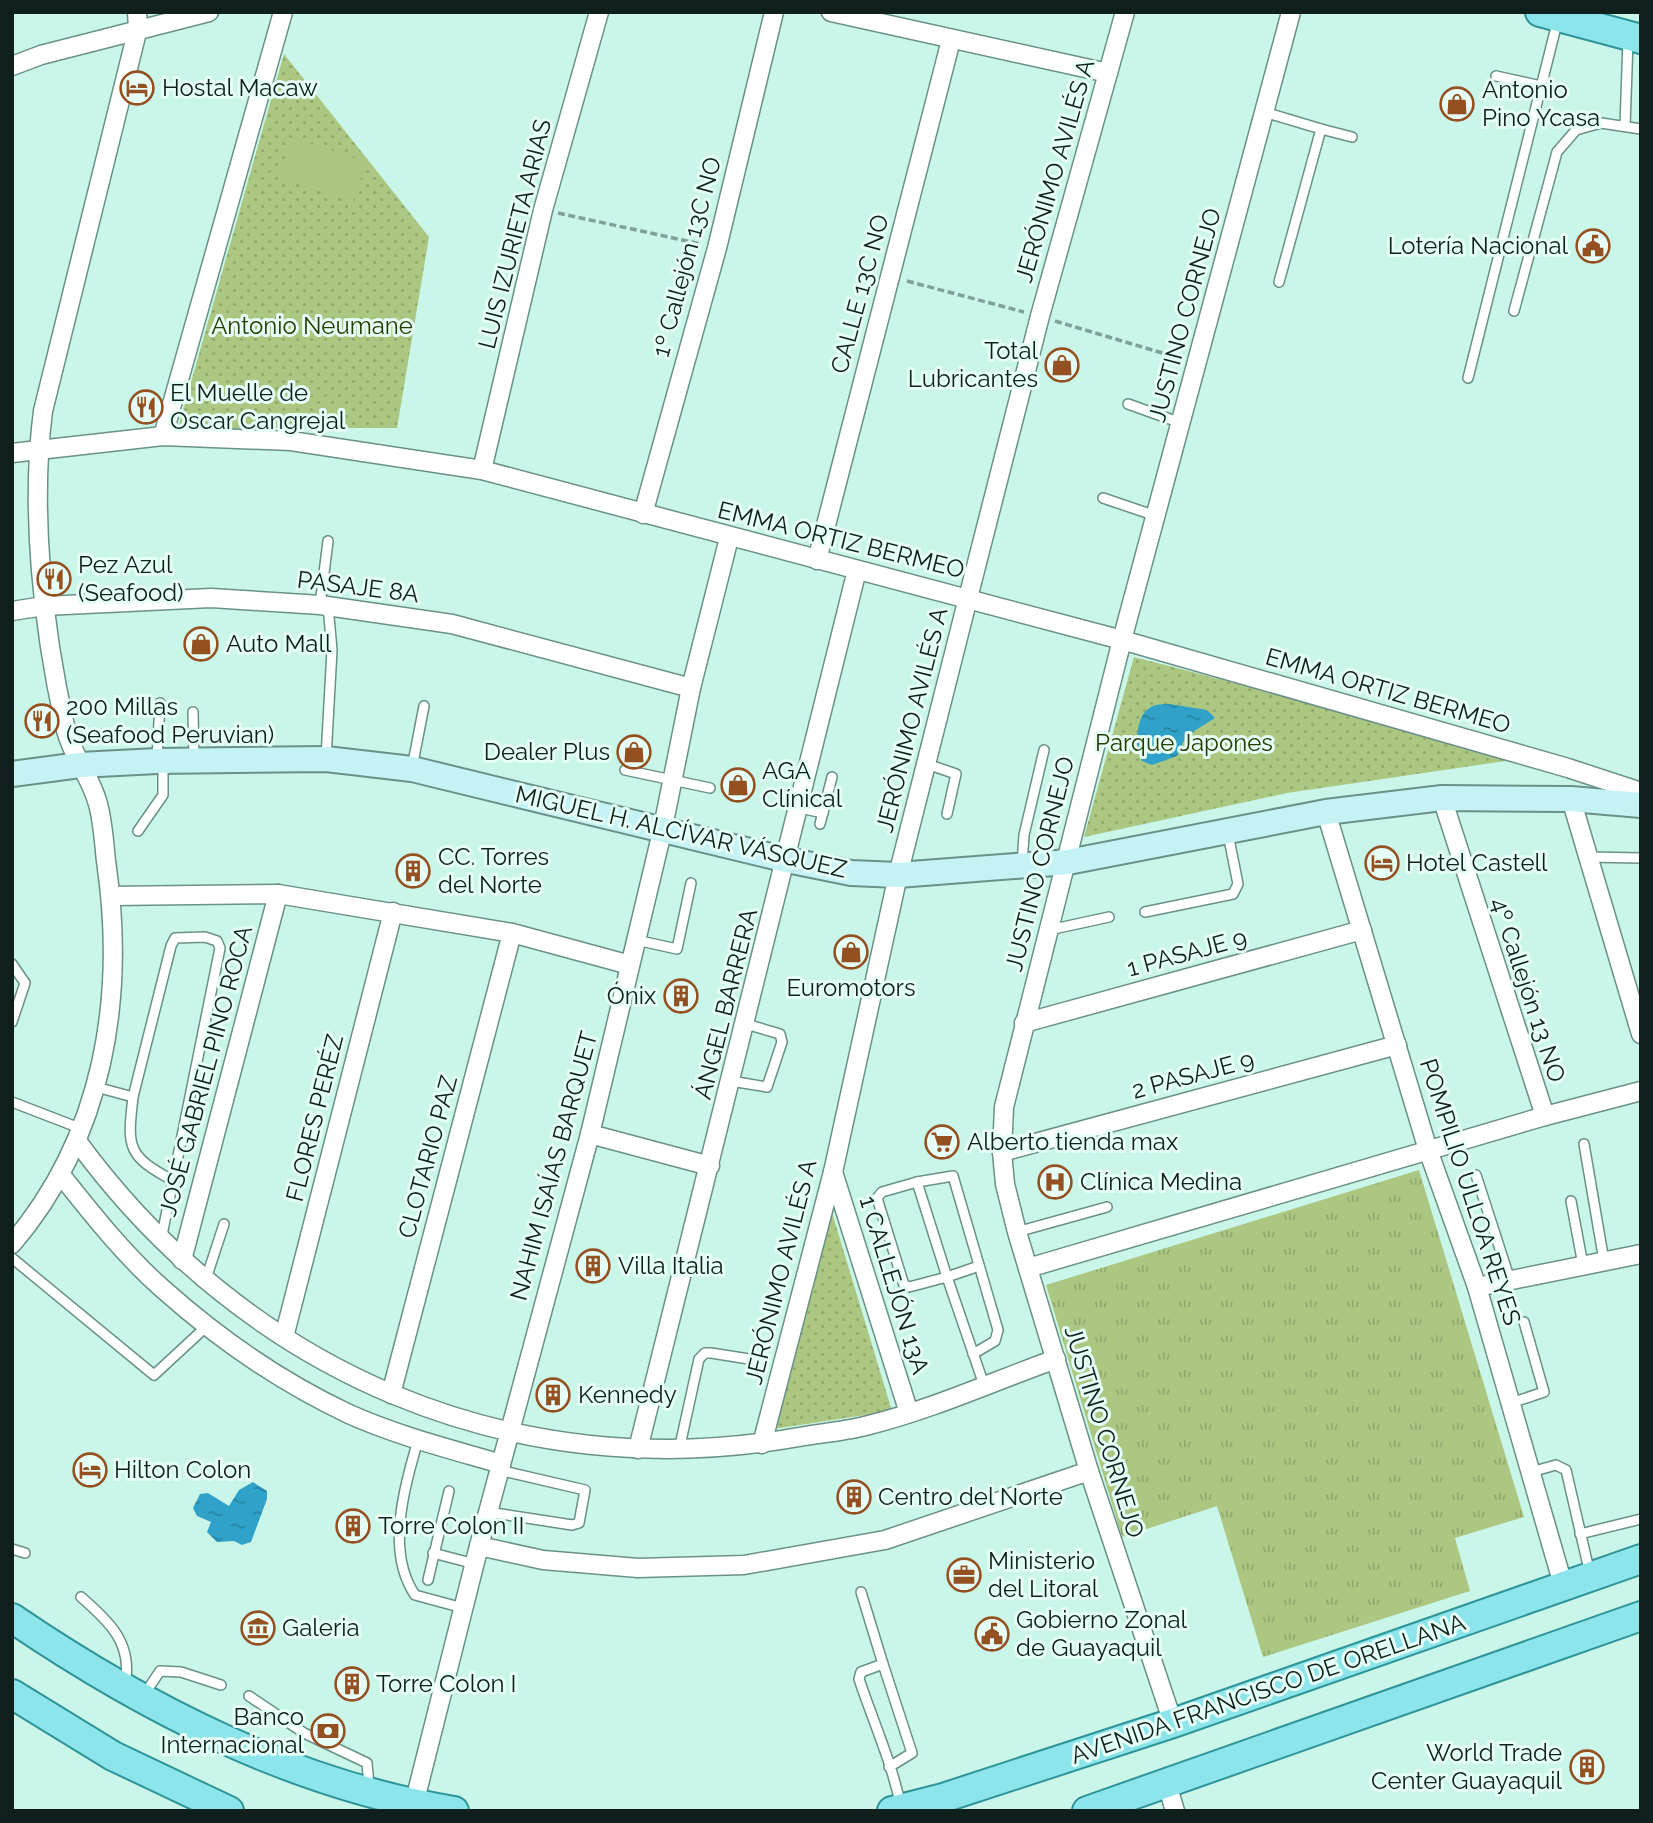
<svg xmlns="http://www.w3.org/2000/svg" width="1653" height="1823" font-family="Raleway,sans-serif">
  <style>
    .grass { fill: url(#grass-tufts) }
    .park { fill: url(#park-dots) }
    .pitch { fill: #abc782 }
    .water { fill: url(#water-ripples) }
    .lines { fill: none; stroke-linecap: round; stroke-linejoin: round }
    .lane-casing { stroke: #6a9187; stroke-width: 12 }
    .street-casing { stroke: #6a9187; stroke-width: 21 }
    .secondary-casing { stroke: #6a9187; stroke-width: 28 }
    .primary-casing { stroke: #2e9498; stroke-width: 32 }
    .path { stroke: #80a198; stroke-width: 3.5; stroke-dasharray: 7 3.5; stroke-linecap: butt }
    .lane { stroke: #fff; stroke-width: 9 }
    .street { stroke: #fff; stroke-width: 18 }
    .secondary { stroke: #c5f2f4; stroke-width: 24 }
    .primary { stroke: #8ce5ea; stroke-width: 28 }
    .labels { text-anchor: middle; stroke-width: 6; stroke-linejoin: round; paint-order: stroke }
    .poi-label { font-size: 24px; fill: #0f1f1b; stroke: #e5fef6; text-anchor: start }
    .street-label { font-size: 24px; fill: #0f1f1b; stroke: #e5fef6 }
    .park-label { font-size: 24px; fill: #293c00; stroke: #e5fef6 }
  </style>
  <defs>
    <pattern id="grass-tufts" width="24" height="20" patternUnits="userSpaceOnUse" patternTransform="scale(1.75)"><rect width="24" height="20" fill="#abc782"/><path d="M3 7l-1-3M5 7V3M7 7l1-3M15 17l-1-3M17 17v-4M19 17l1-3" fill="none" stroke="#92aa70"/></pattern>
    <pattern id="park-dots" width="8" height="8" patternUnits="userSpaceOnUse" patternTransform="scale(1.75)"><rect width="8" height="8" fill="#abc782"/><path d="M2 2h.1M6 6h.1" fill="none" stroke="#92aa70" stroke-width="1.8" stroke-linecap="round"/></pattern>
    <pattern id="water-ripples" width="26" height="14" patternUnits="userSpaceOnUse" patternTransform="scale(1.75)"><rect width="26" height="14" fill="#30a2c9"/><path d="M2 4q2-2 4 0t4 0M15 11q2-2 4 0t4 0" fill="none" stroke="#2783a2"/></pattern>
  </defs>
  <rect width="100%" height="100%" fill="#caf5e9"/>
  <polygon class="grass" points="1419,1170 1524,1517 1455,1538 1470,1591 1263,1657 1217,1506 1122,1537 1046,1285"/>
  <g class="park">
    <polygon points="284,54 429,237 397,428 178,428"/>
    <polygon points="1134,657 1526,758 1287,793 1084,837"/>
    <polygon points="830,1206 892,1411 773,1429"/>
  </g>
  <polygon class="pitch" points="292,137 366,162 353,202 279,177"/>
  <g class="water">
    <path d="M 1169,704 L 1207,710 L 1215,718 L 1186,736 L 1177,756 L 1152,765 L 1142,761 C 1134,748 1135,715 1151,707 C 1156,704 1163,704 1169,704 Z"/>
    <polygon points="253,1482 267,1491 267,1499 251,1542 242,1545 234,1541 217,1542 207,1532 211,1522 197,1516 193,1508 200,1494 208,1493 229,1506 239,1490"/>
  </g>
  <g class="lines">
    <defs>
      <g id="lane">
        <polyline points="1496,76 1541,86"/>
        <polyline points="1264,112 1321,129 1279,282"/>
        <polyline points="1625,126 1628,40"/>
        <polyline points="1321,129 1352,137"/>
        <polyline points="1514,311 1557,152 1576,130 1601,123 1641,129"/>
        <polyline points="1468,378 1558,19"/>
        <polyline points="1128,404 1181,423"/>
        <polyline points="1103,498 1156,516"/>
        <polyline points="320,605 328,541"/>
        <polyline points="193,712 194,759"/>
        <polyline points="326,758 332,650 328,606"/>
        <polyline points="157,759 160,703"/>
        <polyline points="927,764 956,774 947,814"/>
        <polyline points="412,768 424,706"/>
        <polyline points="625,770 710,788"/>
        <polyline points="800,808 823,813"/>
        <polyline points="820,824 832,777"/>
        <polyline points="138,831 163,795 163,763"/>
        <polyline points="1588,857 1641,858"/>
        <polyline points="1022,864 1024,835 1044,750"/>
        <polyline points="1145,912 1233,894 1238,884 1228,834"/>
        <polyline points="1049,930 1109,917"/>
        <polyline points="636,940 677,949 691,883"/>
        <polyline points="12,964 25,983 12,1022"/>
        <polyline points="731,1081 767,1087 782,1042 780,1034 746,1024"/>
        <polyline points="96,1087 133,1097 171,946 175,938 205,937 217,941 220,948 161,1240"/>
        <path d="M 133,1097 C 127,1148 127,1156 174,1181"/>
        <polyline points="12,1102 82,1129"/>
        <polyline points="1584,1144 1604,1261"/>
        <polyline points="1476,1175 1510,1280"/>
        <polygon points="917,1182 947,1277 909,1287 904,1285 877,1198 882,1192"/>
        <polyline points="917,1182 953,1176 998,1330 995,1341 973,1354"/>
        <polyline points="1571,1201 1583,1265"/>
        <polyline points="1017,1232 1107,1207"/>
        <polyline points="12,1258 154,1375 208,1325"/>
        <polyline points="979,1266 947,1277 984,1385"/>
        <polyline points="206,1279 224,1224"/>
        <polyline points="1511,1403 1544,1392 1524,1322"/>
        <path d="M 418,1440 C 405,1486 385,1551 415,1595 L 463,1608"/>
        <polyline points="679,1450 699,1359 705,1353 711,1353 749,1359"/>
        <polyline points="1531,1472 1556,1465 1566,1470 1590,1574"/>
        <polyline points="488,1512 572,1525 579,1523 585,1490 499,1470"/>
        <polyline points="1580,1534 1641,1519"/>
        <polyline points="12,1549 25,1553"/>
        <polyline points="433,1553 475,1564"/>
        <polyline points="428,1580 449,1491"/>
        <polyline points="861,1592 883,1664"/>
        <path d="M 81,1597 C 110,1622 133,1644 125,1684"/>
        <polyline points="144,1695 160,1671 181,1672 221,1685"/>
        <polyline points="249,1696 304,1733 367,1763 369,1786"/>
        <path d="M 889,1767 L 912,1753 L 883,1664 L 861,1672 L 859,1679 C 873,1721 892,1763 901,1807"/>
      </g>
      <g id="street">
        <polyline points="831,12 1108,73"/>
        <polyline points="12,66 41,55 209,12"/>
        <polyline points="163,436 283,12"/>
        <polyline points="12,453 163,436 291,441 482,470 1122,640 1568,768 1641,792"/>
        <polyline points="482,470 543,210 599,12"/>
        <polyline points="643,514 717,248 774,12"/>
        <polyline points="817,560 951,40"/>
        <polyline points="12,611 44,606 211,598 320,605 452,624 691,688"/>
        <polyline points="1442,798 1545,1116"/>
        <polyline points="1571,799 1641,1034"/>
        <polyline points="1326,812 1428,1150 1477,1287 1564,1588"/>
        <polyline points="111,896 278,894 512,933 630,965"/>
        <polyline points="1024,1023 1362,930"/>
        <polyline points="590,1134 710,1166"/>
        <path d="M 77,1141 C 247,1373 514,1488 799,1437 C 822,1433 847,1431 869,1425 C 933,1409 994,1381 1056,1359"/>
        <polyline points="1002,1152 1397,1045"/>
        <polyline points="833,1172 909,1413"/>
        <path d="M 61,1175 C 92,1214 126,1257 164,1290 C 218,1338 283,1383 349,1414 C 398,1436 450,1449 501,1464"/>
        <path d="M 12,1244 C 104,1136 126,998 106,861 C 104,843 103,822 98,804 C 91,777 71,754 65,726 C 43,628 30,511 43,411 L 138,28 L 137,12"/>
        <polyline points="182,1260 278,894"/>
        <polyline points="1028,1268 1545,1116 1641,1091"/>
        <polyline points="1477,1287 1641,1254"/>
        <polyline points="284,1337 393,912"/>
        <polyline points="391,1394 512,933"/>
        <polyline points="762,1444 833,1172 898,875 968,598 1040,316 1125,12"/>
        <polyline points="638,1449 857,570"/>
        <polyline points="479,1546 543,1560 638,1568 744,1565 885,1540 1089,1471"/>
        <polyline points="1173,1723 1089,1471 1017,1232 1005,1184 1002,1152 1004,1107 1122,640 1291,12"/>
        <polyline points="1167,1784 1175,1811"/>
        <polyline points="414,1804 479,1546 590,1134 662,832 691,688 729,538"/>
      </g>
      <polyline id="secondary" points="12,774 80,765 157,761 326,759 412,769 787,860 851,873 898,875 1068,862 1326,812 1442,798 1571,799 1641,805"/>
      <g id="primary">
        <polyline points="1540,12 1641,39"/>
        <path d="M 12,1618 C 146,1709 292,1784 454,1811"/>
        <polyline points="12,1694 113,1756 229,1811"/>
        <polyline points="892,1811 943,1798 1173,1723 1641,1559"/>
        <polyline points="1087,1811 1641,1616"/>
      </g>
    </defs>
    <use href="#lane" class="lane-casing"/>
    <use href="#street" class="street-casing"/>
    <use href="#secondary" class="secondary-casing"/>
    <use href="#primary" class="primary-casing"/>
    <g class="path">
      <polyline points="558,213 701,244"/>
      <polyline points="907,281 1024,312"/>
      <polyline points="1055,321 1179,358"/>
    </g>
    <use href="#lane" class="lane"/>
    <use href="#street" class="street"/>
    <use href="#secondary" class="secondary"/>
    <use href="#primary" class="primary"/>
  </g>
  <defs>
    <symbol id="hotel-ring" viewBox="-11 -11 22 22"><circle r="9.5" fill="#e5fef6" stroke="#945021" stroke-width="1.5"/><path d="M-6-4.5h1.5V1H6V5H4.5V3h-9V5H-6ZM-4 0a1.8 1.8 0 1 1 3.6 0ZM.5 0V-2.5h3Q6-2.5 6 0Z" fill="#945021"/></symbol>
    <symbol id="shop-ring" viewBox="-11 -11 22 22"><circle r="9.5" fill="#e5fef6" stroke="#945021" stroke-width="1.5"/><path d="M-5-2.5h2.3a2.7 3.5 0 0 1 5.4 0H5L5.5 6h-11ZM-1.5-2.5h3a1.5 2.3 0 0 0-3 0Z" fill="#945021"/></symbol>
    <symbol id="civic-ring" viewBox="-11 -11 22 22"><circle r="9.5" fill="#e5fef6" stroke="#945021" stroke-width="1.5"/><path d="M-.6-6.5H3V-4.5H.6V-3L4-1V1h2V6H-6V1h2V-1L-.6-3ZM-1.2 2.5V6h2.4V2.5Z" fill="#945021"/></symbol>
    <symbol id="restaurant-ring" viewBox="-11 -11 22 22"><circle r="9.5" fill="#e5fef6" stroke="#945021" stroke-width="1.5"/><path d="M-5-6h1v4h1v-4h1v4h1v-4h1v5L-1.5 .5V6h-2V.5L-5-1ZM5-6V6H3V1.5H1.5Q1.5-4 5-6Z" fill="#945021"/></symbol>
    <symbol id="building-ring" viewBox="-11 -11 22 22"><circle r="9.5" fill="#e5fef6" stroke="#945021" stroke-width="1.5"/><path d="M-4-6H4V6H1V3H-1V6H-4ZM-2.5-4.3h1.7v1.8h-1.7ZM.8-4.3h1.7v1.8H.8ZM-2.5-1h1.7V.8h-1.7ZM.8-1h1.7V.8H.8Z" fill="#945021"/></symbol>
    <symbol id="supermarket-ring" viewBox="-11 -11 22 22"><circle r="9.5" fill="#e5fef6" stroke="#945021" stroke-width="1.5"/><path d="M-6-5.5h2.5l.6 2H6L4.5 2H-2.5L-4.4-4H-6ZM-1.5 3.2a1.3 1.3 0 1 0 .1 0ZM3 3.2a1.3 1.3 0 1 0 .1 0Z" fill="#945021"/></symbol>
    <symbol id="hospital-ring" viewBox="-11 -11 22 22"><circle r="9.5" fill="#e5fef6" stroke="#945021" stroke-width="1.5"/><path d="M-5-5h3v3.5h4V-5h3V5h-3V1.5h-4V5h-3Z" fill="#945021"/></symbol>
    <symbol id="office-ring" viewBox="-11 -11 22 22"><circle r="9.5" fill="#e5fef6" stroke="#945021" stroke-width="1.5"/><path d="M-6-3h4V-5.5h4V-3h4V5H-6ZM-1-4.5V-3h2v-1.5ZM-6 0V1H6V0Z" fill="#945021"/></symbol>
    <symbol id="museum-ring" viewBox="-11 -11 22 22"><circle r="9.5" fill="#e5fef6" stroke="#945021" stroke-width="1.5"/><path d="M0-6L6-3V-2H-6V-3ZM-5-1h2V3h-2ZM-1-1h2V3h-2ZM3-1h2V3H3ZM-6 4H6V6H-6Z" fill="#945021"/></symbol>
    <symbol id="bank-ring" viewBox="-11 -11 22 22"><circle r="9.5" fill="#e5fef6" stroke="#945021" stroke-width="1.5"/><path d="M-6-4H6V4H-6ZM0-2.3a2.3 2.3 0 1 0 0 4.6a2.3 2.3 0 1 0 0-4.6Z" fill="#945021"/></symbol>
  </defs>
  <g fill-rule="evenodd">
    <use href="#hotel-ring" x="118" y="69" width="38" height="38"/>
    <use href="#shop-ring" x="1438" y="85" width="38" height="38"/>
    <use href="#civic-ring" x="1574" y="227" width="38" height="38"/>
    <use href="#shop-ring" x="1043" y="346" width="38" height="38"/>
    <use href="#restaurant-ring" x="127" y="388" width="38" height="38"/>
    <use href="#restaurant-ring" x="35" y="560" width="38" height="38"/>
    <use href="#shop-ring" x="182" y="625" width="38" height="38"/>
    <use href="#restaurant-ring" x="23" y="702" width="38" height="38"/>
    <use href="#shop-ring" x="615" y="733" width="38" height="38"/>
    <use href="#shop-ring" x="719" y="766" width="38" height="38"/>
    <use href="#hotel-ring" x="1363" y="844" width="38" height="38"/>
    <use href="#building-ring" x="394" y="852" width="38" height="38"/>
    <use href="#shop-ring" x="832" y="933" width="38" height="38"/>
    <use href="#building-ring" x="662" y="977" width="38" height="38"/>
    <use href="#supermarket-ring" x="923" y="1123" width="38" height="38"/>
    <use href="#hospital-ring" x="1036" y="1163" width="38" height="38"/>
    <use href="#building-ring" x="574" y="1247" width="38" height="38"/>
    <use href="#building-ring" x="534" y="1376" width="38" height="38"/>
    <use href="#hotel-ring" x="71" y="1451" width="38" height="38"/>
    <use href="#building-ring" x="835" y="1478" width="38" height="38"/>
    <use href="#building-ring" x="334" y="1507" width="38" height="38"/>
    <use href="#office-ring" x="945" y="1556" width="38" height="38"/>
    <use href="#museum-ring" x="239" y="1609" width="38" height="38"/>
    <use href="#civic-ring" x="973" y="1615" width="38" height="38"/>
    <use href="#building-ring" x="333" y="1665" width="38" height="38"/>
    <use href="#bank-ring" x="309" y="1712" width="38" height="38"/>
    <use href="#building-ring" x="1568" y="1748" width="38" height="38"/>
  </g>
  <g class="labels">
    <g class="poi-label">
      <text x="162" y="96">Hostal Macaw</text>
      <text x="1482" y="98">Antonio<tspan x="1482" dy="28">Pino Ycasa</tspan></text>
      <text x="1568" y="254" text-anchor="end">Lotería Nacional</text>
      <text x="1038" y="359" text-anchor="end">Total<tspan x="1038" dy="28">Lubricantes</tspan></text>
      <text x="170" y="401">El Muelle de<tspan x="170" dy="28">Oscar Cangrejal</tspan></text>
      <text x="78" y="573">Pez Azul<tspan x="78" dy="28">(Seafood)</tspan></text>
      <text x="226" y="652">Auto Mall</text>
      <text x="66" y="715">200 Millas<tspan x="66" dy="28">(Seafood Peruvian)</tspan></text>
      <text x="610" y="760" text-anchor="end">Dealer Plus</text>
      <text x="762" y="779">AGA<tspan x="762" dy="28">Clínical</tspan></text>
      <text x="438" y="865">CC. Torres<tspan x="438" dy="28">del Norte</tspan></text>
      <text x="1406" y="871">Hotel Castell</text>
      <text x="851" y="996" text-anchor="middle">Euromotors</text>
      <text x="656" y="1004" text-anchor="end">Ónix</text>
      <text x="967" y="1150">Alberto tienda max</text>
      <text x="1080" y="1190">Clínica Medina</text>
      <text x="618" y="1274">Villa Italia</text>
      <text x="578" y="1403">Kennedy</text>
      <text x="114" y="1478">Hilton Colon</text>
      <text x="878" y="1505">Centro del Norte</text>
      <text x="378" y="1534">Torre Colon II</text>
      <text x="988" y="1569">Ministerio<tspan x="988" dy="28">del Litoral</tspan></text>
      <text x="1016" y="1628">Gobierno Zonal<tspan x="1016" dy="28">de Guayaquil</tspan></text>
      <text x="282" y="1636">Galeria</text>
      <text x="376" y="1692">Torre Colon I</text>
      <text x="304" y="1725" text-anchor="end">Banco<tspan x="304" dy="28">Internacional</tspan></text>
      <text x="1562" y="1761" text-anchor="end">World Trade<tspan x="1562" dy="28">Center Guayaquil</tspan></text>
    </g>
    <g class="street-label">
      <text transform="translate(1055 171) rotate(-74)" y="8">JERÓNIMO AVILÉS A</text>
      <text transform="translate(515 234) rotate(-76)" y="8">LUIS IZURIETA ARIAS</text>
      <text transform="translate(687 257) rotate(-75)" y="8">1º Callejón 13C NO</text>
      <text transform="translate(860 294) rotate(-75)" y="8">CALLE 13C NO</text>
      <text transform="translate(1185 315) rotate(-75)" y="8">JUSTINO CORNEJO</text>
      <text transform="translate(841 540) rotate(14)" y="8">EMMA ORTIZ BERMEO</text>
      <text transform="translate(358 587) rotate(7)" y="8">PASAJE 8A</text>
      <text transform="translate(1388 691) rotate(16)" y="8">EMMA ORTIZ BERMEO</text>
      <text transform="translate(912 720) rotate(-76)" y="8">JERÓNIMO AVILÉS A</text>
      <text transform="translate(681 832) rotate(13)" y="8">MIGUEL H. ALCÍVAR VÁSQUEZ</text>
      <text transform="translate(1040 864) rotate(-76)" y="8">JUSTINO CORNEJO</text>
      <text transform="translate(1187 953) rotate(-15)" y="8">1 PASAJE 9</text>
      <text transform="translate(1528 990) rotate(72)" y="8">4º Callejón 13 NO</text>
      <text transform="translate(726 1004) rotate(-76)" y="8">ÁNGEL BARRERA</text>
      <text transform="translate(206 1071) rotate(-75)" y="8">JOSÉ GABRIEL PINO ROCA</text>
      <text transform="translate(1193 1075) rotate(-15)" y="8">2 PASAJE 9</text>
      <text transform="translate(315 1118) rotate(-76)" y="8">FLORES PERÉZ</text>
      <text transform="translate(428 1157) rotate(-75)" y="8">CLOTARIO PAZ</text>
      <text transform="translate(554 1166) rotate(-75)" y="8">NAHIM ISAÍAS BARQUET</text>
      <text transform="translate(1470 1192) rotate(72)" y="8">POMPILIO ULLOA REYES</text>
      <text transform="translate(781 1272) rotate(-76)" y="8">JERÓNIMO AVILÉS A</text>
      <text transform="translate(894 1285) rotate(73)" y="8">1 CALLEJÓN 13A</text>
      <text transform="translate(1104 1432) rotate(73)" y="8">JUSTINO CORNEJO</text>
      <text transform="translate(1268 1689) rotate(-19)" y="8">AVENIDA FRANCISCO DE ORELLANA</text>
    </g>
    <g class="park-label">
      <text x="312" y="334">Antonio Neumane</text>
      <text x="1184" y="751">Parque Japones</text>
    </g>
  </g>
  <rect width="1653" height="1823" fill="none" stroke="#0f1f1b" stroke-width="28"/>
</svg>
